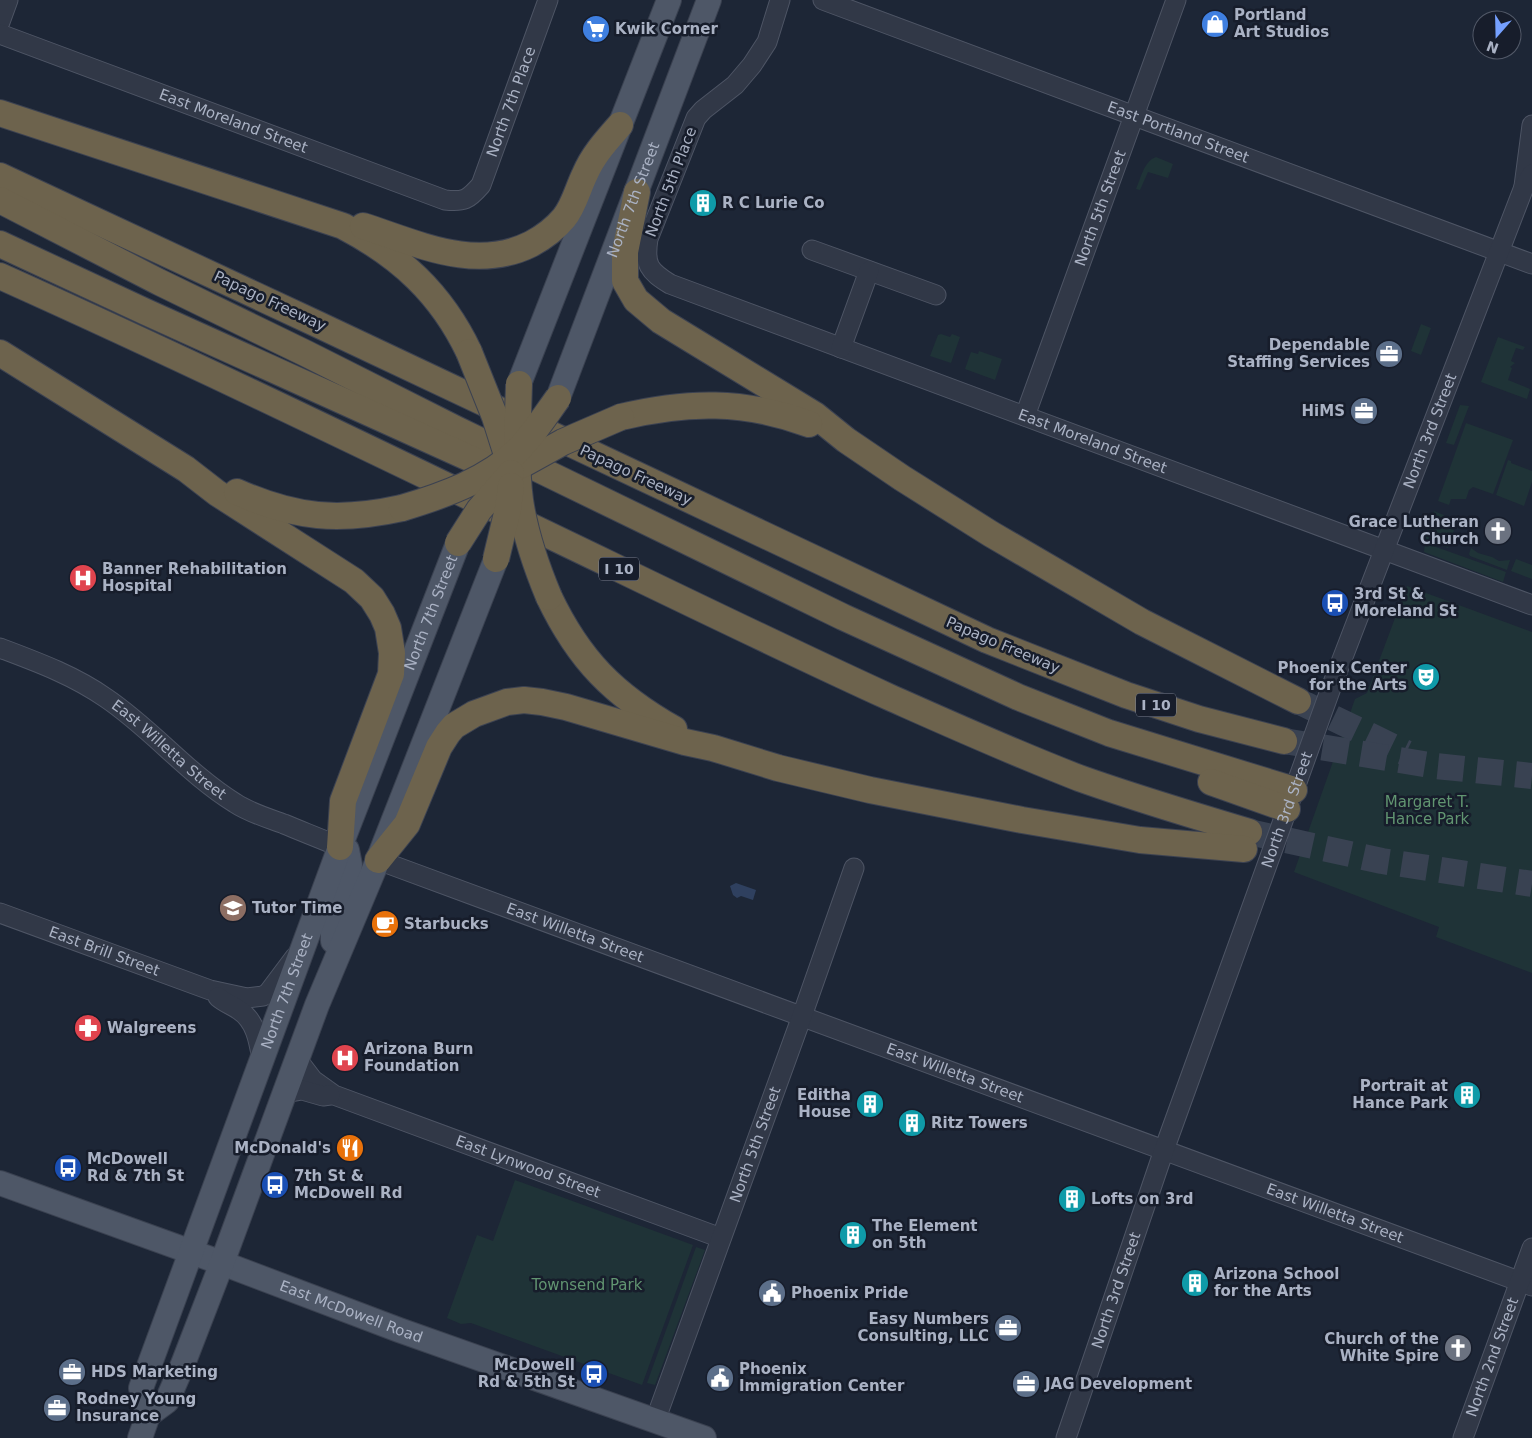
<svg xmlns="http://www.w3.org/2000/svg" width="1532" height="1438" font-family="'DejaVu Sans',sans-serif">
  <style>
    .green { fill: #1f3337 }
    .water { fill: #2f405f }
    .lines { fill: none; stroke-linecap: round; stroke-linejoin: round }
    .highway-tunnel { stroke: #394252; stroke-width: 26; stroke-dasharray: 26 13; stroke-linecap: butt }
    .minor-casing { stroke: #4e5565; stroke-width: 21 }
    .major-casing { stroke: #3a4150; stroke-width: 26 }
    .highway-casing { stroke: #3c4251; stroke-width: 28 }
    .minor { stroke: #313847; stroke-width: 19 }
    .major { stroke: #4e5767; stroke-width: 24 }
    .highway { stroke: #6d634d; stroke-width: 26 }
    .highway-bridge-casing { stroke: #3c4251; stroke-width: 28; stroke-linecap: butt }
    .highway-bridge { stroke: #6d634d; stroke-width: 26 }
    .labels { text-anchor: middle; stroke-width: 5; stroke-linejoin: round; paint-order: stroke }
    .shield { fill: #171d2b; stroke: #7e8596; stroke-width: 1 }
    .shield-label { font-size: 14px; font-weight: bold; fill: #aab2c4 }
    .poi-label { font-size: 15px; font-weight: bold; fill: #aab2c4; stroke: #171d2b; text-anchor: start }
    .street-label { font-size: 15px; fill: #aab2c4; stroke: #171d2b }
    .park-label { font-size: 15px; fill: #619571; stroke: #171d2b }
  </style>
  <rect width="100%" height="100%" fill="#1d2636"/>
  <g class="green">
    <path d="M 1156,157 L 1173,164 L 1168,178 L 1148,172 L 1140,190 L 1136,189 C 1141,178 1144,161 1156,157 Z"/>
    <polygon points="1421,324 1431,328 1421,355 1411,351"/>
    <polygon points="941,334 950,337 952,334 960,337 951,363 930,356 938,335"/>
    <polygon points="1498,337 1525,347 1523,350 1516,348 1511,361 1515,363 1510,367 1512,368 1508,380 1530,389 1527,399 1481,382"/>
    <polygon points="979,351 1002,359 995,380 965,369 971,352 978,354"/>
    <polygon points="1460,405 1469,406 1454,445 1446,443"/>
    <polygon points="1466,423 1513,440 1493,494 1473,487 1469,490 1466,499 1451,499 1449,505 1438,501"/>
    <polygon points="1508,460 1511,461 1511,463 1532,471 1532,482 1524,506 1496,495"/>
    <polygon points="1434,511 1444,515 1443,521 1454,530 1448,548 1427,540 1425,535"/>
    <polygon points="1425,543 1506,572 1503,582 1424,552"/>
    <polygon points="1471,548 1478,553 1492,557 1499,561 1510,560 1507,570 1470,556 1469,554"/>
    <polygon points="1516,559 1532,565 1532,579 1511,571"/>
    <polygon points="1407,586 1532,632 1532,973 1436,937 1439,927 1294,872 1355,699 1367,693"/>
    <polygon points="515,1180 693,1245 642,1385 471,1323 461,1324 447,1318 477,1235 493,1241"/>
    <polygon points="696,1247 705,1250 655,1385 647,1383"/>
  </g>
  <polygon class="water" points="736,883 756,890 753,900 741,896 737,898 733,895 730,886"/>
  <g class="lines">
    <g class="highway-tunnel">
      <polyline points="1298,701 1406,753"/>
      <polyline points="1284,741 1436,766 1532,776"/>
      <polyline points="1249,832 1382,861 1532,884"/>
    </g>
    <defs>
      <g id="minor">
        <path id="s1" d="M 780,0 L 767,42 L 752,65 L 735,85 L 703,110 L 696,118 L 648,239 C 644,265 649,271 670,284 L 1532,605"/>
        <path id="s2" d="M 823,0 L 1532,264"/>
        <polyline points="0,22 8,0"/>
        <path id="s3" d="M 0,34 L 445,200 C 464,202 468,200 481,185 L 548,0"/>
        <polyline points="1524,186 1532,125"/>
        <polyline points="812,250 936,295"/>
        <polyline points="841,348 869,271"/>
        <path id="s4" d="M 1025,416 L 1176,0"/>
        <path id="s5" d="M 0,648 C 37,662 73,675 106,698 C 152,729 188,774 235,803 C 250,813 268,818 284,824 C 303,832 322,839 340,847"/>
        <path id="s6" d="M 378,860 L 1532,1286"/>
        <path id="s7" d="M 0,913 L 210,990 L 247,998 L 263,996 L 268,993 L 295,957"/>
        <path d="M 218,997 C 225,1003 232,1005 239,1010 C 256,1021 259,1042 262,1060"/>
        <path id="s8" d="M 297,1059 L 313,1080 L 334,1095 L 721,1238"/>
        <polyline points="285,1093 302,1090 323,1096 330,1095"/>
        <path id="s9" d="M 655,1421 L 802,1016 L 854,868"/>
        <path id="s10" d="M 1066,1438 L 1164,1150 L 1331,688 L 1524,187 L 1532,174"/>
        <path id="s11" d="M 1463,1438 L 1532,1248"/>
      </g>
      <g id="major">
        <polyline points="519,384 669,0"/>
        <path id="s12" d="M 558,398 L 709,0"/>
        <polyline points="333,941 333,933 350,865 347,850 340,847"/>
        <path id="s13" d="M 0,1183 L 222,1263 L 399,1330 L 704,1438"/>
        <polyline points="148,1415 167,1401 183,1364 222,1263 317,1005 378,860 496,559"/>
        <path id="s14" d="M 140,1438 L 148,1415 L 141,1388 L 340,847 L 458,543"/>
      </g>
      <g id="highway">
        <path d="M 0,113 L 343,226 C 400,256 441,293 469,352"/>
        <polyline points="0,176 317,324 987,640 1126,695 1199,719 1284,741"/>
        <polyline points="637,192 625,252 625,281 636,300 661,321 815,415 846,440 902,478 991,534 1142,622 1298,701"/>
        <polyline points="0,200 159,282 305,353 456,429 843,617 1018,697 1109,733 1294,790"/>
        <path d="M 363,226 C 419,244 475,272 531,244 C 544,237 554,230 564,218 C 574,206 578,188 585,174 C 593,155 606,141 620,125"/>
        <polyline points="0,244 146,312 511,477"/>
        <path d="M 0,276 C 205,368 407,467 609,564 C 702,609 795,654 889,697 C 952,725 1014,753 1079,778 C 1135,798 1192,815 1249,832"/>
        <polyline points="0,353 186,469 217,493 354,581 372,598 382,614 388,628 392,653 391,674 343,801 340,847"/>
        <path d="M 621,417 C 687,401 744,400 809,424"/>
        <path d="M 237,492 C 295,518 339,522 402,508"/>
        <path d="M 549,597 C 579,660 614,695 674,729"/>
        <polyline points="1211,782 1287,809"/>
        <polyline points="378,860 407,824 439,747 448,733 454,726 474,714 507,702 524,700 542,702 566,707 685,742 713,748 778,768 870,790 1022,820 1140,840 1244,849"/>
      </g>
    </defs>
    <use href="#minor" class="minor-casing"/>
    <use href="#major" class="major-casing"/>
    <use href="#highway" class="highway-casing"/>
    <use href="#minor" class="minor"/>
    <use href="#major" class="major"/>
    <use href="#highway" class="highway"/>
    <defs>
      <g id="highway-bridge">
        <polyline points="469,352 495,417 508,458"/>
        <path d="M 519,384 C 518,422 515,462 520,500 C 525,534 536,566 549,597"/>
        <polyline points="518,467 563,442 621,417"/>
        <path d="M 402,508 C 442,496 488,480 518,450 C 533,435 545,416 558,398"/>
        <polyline points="458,543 479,510 511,473"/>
        <polyline points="496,559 508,509 511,486"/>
      </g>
    </defs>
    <use href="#highway-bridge" class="highway-bridge-casing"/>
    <use href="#highway-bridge" class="highway-bridge"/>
  </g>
  <defs>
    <symbol id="shop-disc" viewBox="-11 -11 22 22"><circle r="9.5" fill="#3f7fe0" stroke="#171d2b"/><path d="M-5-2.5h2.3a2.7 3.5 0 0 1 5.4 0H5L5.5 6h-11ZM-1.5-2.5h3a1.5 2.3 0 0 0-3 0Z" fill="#fff"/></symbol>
    <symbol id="supermarket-disc" viewBox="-11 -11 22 22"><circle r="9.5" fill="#3f7fe0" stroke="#171d2b"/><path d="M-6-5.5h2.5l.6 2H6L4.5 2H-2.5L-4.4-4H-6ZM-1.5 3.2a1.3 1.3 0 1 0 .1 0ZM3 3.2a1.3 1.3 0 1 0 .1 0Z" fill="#fff"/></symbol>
    <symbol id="building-disc" viewBox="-11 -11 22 22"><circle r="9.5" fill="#0f9aa8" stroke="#171d2b"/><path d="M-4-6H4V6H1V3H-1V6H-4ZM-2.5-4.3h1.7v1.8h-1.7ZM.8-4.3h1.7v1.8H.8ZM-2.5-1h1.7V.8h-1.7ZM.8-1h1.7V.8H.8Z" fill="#fff"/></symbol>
    <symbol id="office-disc" viewBox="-11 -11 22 22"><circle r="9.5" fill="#5c6f8a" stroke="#171d2b"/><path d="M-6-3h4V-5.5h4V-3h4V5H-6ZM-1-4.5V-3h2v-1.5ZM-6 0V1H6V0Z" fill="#fff"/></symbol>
    <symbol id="church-disc" viewBox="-11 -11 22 22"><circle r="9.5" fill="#6b7280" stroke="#171d2b"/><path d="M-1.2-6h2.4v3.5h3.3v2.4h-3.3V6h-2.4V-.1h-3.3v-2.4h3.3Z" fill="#fff"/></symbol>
    <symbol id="hospital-disc" viewBox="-11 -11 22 22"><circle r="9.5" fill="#e0444e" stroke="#171d2b"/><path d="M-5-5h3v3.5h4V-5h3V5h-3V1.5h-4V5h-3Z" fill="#fff"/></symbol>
    <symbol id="bus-disc" viewBox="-11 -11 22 22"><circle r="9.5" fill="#1a4fb4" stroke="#171d2b"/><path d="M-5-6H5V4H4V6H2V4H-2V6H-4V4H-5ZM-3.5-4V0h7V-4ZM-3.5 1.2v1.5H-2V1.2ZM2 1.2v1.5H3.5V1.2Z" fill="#fff"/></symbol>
    <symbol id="theatre-disc" viewBox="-11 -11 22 22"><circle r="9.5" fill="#0f9aa8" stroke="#171d2b"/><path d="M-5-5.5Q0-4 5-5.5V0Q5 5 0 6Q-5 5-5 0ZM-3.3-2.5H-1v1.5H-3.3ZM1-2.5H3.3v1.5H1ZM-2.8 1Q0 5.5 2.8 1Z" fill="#fff"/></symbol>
    <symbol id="school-disc" viewBox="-11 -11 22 22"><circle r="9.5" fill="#8d6e63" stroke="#171d2b"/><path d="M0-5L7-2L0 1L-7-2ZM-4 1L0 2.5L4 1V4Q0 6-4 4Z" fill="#fff"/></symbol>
    <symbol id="cafe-disc" viewBox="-11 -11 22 22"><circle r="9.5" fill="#e8710a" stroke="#171d2b"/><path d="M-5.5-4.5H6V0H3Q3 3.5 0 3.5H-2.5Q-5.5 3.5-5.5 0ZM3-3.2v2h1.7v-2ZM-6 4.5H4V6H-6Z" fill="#fff"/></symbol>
    <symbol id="pharmacy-disc" viewBox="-11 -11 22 22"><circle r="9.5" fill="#e0444e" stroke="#171d2b"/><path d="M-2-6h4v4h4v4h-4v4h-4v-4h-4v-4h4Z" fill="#fff"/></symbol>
    <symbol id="restaurant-disc" viewBox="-11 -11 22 22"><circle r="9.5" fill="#e8710a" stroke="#171d2b"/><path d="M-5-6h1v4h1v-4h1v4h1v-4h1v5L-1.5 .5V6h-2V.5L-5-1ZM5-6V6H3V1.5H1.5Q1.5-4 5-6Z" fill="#fff"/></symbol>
    <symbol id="civic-disc" viewBox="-11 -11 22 22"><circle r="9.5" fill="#5c6f8a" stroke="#171d2b"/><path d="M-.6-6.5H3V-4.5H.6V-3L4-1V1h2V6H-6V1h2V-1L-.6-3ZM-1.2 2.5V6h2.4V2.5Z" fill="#fff"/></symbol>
  </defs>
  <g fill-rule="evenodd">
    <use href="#shop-disc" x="1199" y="8" width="32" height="32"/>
    <use href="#supermarket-disc" x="580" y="13" width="32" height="32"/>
    <use href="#building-disc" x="687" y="187" width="32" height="32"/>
    <use href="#office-disc" x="1373" y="338" width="32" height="32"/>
    <use href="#office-disc" x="1348" y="395" width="32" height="32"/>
    <use href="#church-disc" x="1482" y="515" width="32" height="32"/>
    <use href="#hospital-disc" x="67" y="562" width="32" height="32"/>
    <use href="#bus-disc" x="1319" y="587" width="32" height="32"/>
    <use href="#theatre-disc" x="1410" y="661" width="32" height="32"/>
    <use href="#school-disc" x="217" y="892" width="32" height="32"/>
    <use href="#cafe-disc" x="369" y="908" width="32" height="32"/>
    <use href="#pharmacy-disc" x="72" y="1012" width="32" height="32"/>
    <use href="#hospital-disc" x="329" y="1042" width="32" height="32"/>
    <use href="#building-disc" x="1451" y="1079" width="32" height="32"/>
    <use href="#building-disc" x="854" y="1088" width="32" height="32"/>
    <use href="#building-disc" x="896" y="1107" width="32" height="32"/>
    <use href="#restaurant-disc" x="334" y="1132" width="32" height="32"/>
    <use href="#bus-disc" x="52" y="1152" width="32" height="32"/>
    <use href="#bus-disc" x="259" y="1169" width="32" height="32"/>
    <use href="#building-disc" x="1056" y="1183" width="32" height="32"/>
    <use href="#building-disc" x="837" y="1219" width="32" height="32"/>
    <use href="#building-disc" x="1179" y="1267" width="32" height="32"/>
    <use href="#civic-disc" x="756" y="1277" width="32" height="32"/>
    <use href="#office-disc" x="992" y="1312" width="32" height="32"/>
    <use href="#church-disc" x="1442" y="1332" width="32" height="32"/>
    <use href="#office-disc" x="56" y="1356" width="32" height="32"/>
    <use href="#bus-disc" x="578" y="1358" width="32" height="32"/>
    <use href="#civic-disc" x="704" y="1362" width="32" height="32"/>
    <use href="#office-disc" x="1010" y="1368" width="32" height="32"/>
    <use href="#office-disc" x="41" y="1392" width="32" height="32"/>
  </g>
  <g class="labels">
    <g class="shield">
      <rect x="599" y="557.5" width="40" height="23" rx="4"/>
      <rect x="1136" y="693.5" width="40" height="23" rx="4"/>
    </g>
    <g class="shield-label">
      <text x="619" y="574">I 10</text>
      <text x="1156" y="710">I 10</text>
    </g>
    <g class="poi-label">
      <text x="1234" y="20">Portland<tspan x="1234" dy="17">Art Studios</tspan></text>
      <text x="615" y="34">Kwik Corner</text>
      <text x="722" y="208">R C Lurie Co</text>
      <text x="1370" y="350" text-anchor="end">Dependable<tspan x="1370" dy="17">Staffing Services</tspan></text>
      <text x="1345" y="416" text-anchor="end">HiMS</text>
      <text x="1479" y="527" text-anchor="end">Grace Lutheran<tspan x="1479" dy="17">Church</tspan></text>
      <text x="102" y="574">Banner Rehabilitation<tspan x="102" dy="17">Hospital</tspan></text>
      <text x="1354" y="599">3rd St &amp;<tspan x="1354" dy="17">Moreland St</tspan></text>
      <text x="1407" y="673" text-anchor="end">Phoenix Center<tspan x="1407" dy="17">for the Arts</tspan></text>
      <text x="252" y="913">Tutor Time</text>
      <text x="404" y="929">Starbucks</text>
      <text x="107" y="1033">Walgreens</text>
      <text x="364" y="1054">Arizona Burn<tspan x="364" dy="17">Foundation</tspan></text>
      <text x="1448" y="1091" text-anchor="end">Portrait at<tspan x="1448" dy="17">Hance Park</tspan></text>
      <text x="851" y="1100" text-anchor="end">Editha<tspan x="851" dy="17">House</tspan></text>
      <text x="931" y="1128">Ritz Towers</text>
      <text x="331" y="1153" text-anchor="end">McDonald's</text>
      <text x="87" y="1164">McDowell<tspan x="87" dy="17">Rd &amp; 7th St</tspan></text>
      <text x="294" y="1181">7th St &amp;<tspan x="294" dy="17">McDowell Rd</tspan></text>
      <text x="1091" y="1204">Lofts on 3rd</text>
      <text x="872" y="1231">The Element<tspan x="872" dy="17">on 5th</tspan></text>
      <text x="1214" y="1279">Arizona School<tspan x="1214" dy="17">for the Arts</tspan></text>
      <text x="791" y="1298">Phoenix Pride</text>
      <text x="989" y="1324" text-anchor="end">Easy Numbers<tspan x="989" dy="17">Consulting, LLC</tspan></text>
      <text x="1439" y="1344" text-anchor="end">Church of the<tspan x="1439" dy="17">White Spire</tspan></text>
      <text x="575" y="1370" text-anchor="end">McDowell<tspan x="575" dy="17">Rd &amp; 5th St</tspan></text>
      <text x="739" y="1374">Phoenix<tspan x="739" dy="17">Immigration Center</tspan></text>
      <text x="91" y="1377">HDS Marketing</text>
      <text x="1045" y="1389">JAG Development</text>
      <text x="76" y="1404">Rodney Young<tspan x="76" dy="17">Insurance</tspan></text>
    </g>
    <g class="street-label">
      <text dy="5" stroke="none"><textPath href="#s3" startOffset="605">North 7th Place</textPath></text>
      <text dy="5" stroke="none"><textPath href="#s3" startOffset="249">East Moreland Street</textPath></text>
      <text dy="5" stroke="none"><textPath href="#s2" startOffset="379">East Portland Street</textPath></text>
      <text transform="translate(671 182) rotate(-69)" y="5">North 5th Place</text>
      <text dy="5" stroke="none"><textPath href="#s12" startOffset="212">North 7th Street</textPath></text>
      <text dy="5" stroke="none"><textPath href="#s4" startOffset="221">North 5th Street</textPath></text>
      <text transform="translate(270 301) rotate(25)" y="5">Papago Freeway</text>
      <text dy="5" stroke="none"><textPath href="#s10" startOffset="1071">North 3rd Street</textPath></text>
      <text dy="5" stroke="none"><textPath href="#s1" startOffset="785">East Moreland Street</textPath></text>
      <text transform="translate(636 475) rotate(25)" y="5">Papago Freeway</text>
      <text dy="5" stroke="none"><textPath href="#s14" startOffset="880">North 7th Street</textPath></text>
      <text transform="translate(1003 645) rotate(23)" y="5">Papago Freeway</text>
      <text dy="5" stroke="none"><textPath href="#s5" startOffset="199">East Willetta Street</textPath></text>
      <text dy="5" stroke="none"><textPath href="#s10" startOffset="666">North 3rd Street</textPath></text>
      <text dy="5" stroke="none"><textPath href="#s6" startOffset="210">East Willetta Street</textPath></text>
      <text dy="5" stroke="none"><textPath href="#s7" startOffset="111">East Brill Street</textPath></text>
      <text dy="5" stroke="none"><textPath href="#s14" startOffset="475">North 7th Street</textPath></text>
      <text dy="5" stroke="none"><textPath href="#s6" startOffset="615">East Willetta Street</textPath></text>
      <text dy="5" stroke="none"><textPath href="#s9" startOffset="294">North 5th Street</textPath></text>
      <text dy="5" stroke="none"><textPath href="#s8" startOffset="259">East Lynwood Street</textPath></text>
      <text dy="5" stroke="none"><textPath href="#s6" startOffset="1020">East Willetta Street</textPath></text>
      <text dy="5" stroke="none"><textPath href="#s10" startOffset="156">North 3rd Street</textPath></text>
      <text dy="5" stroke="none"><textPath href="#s13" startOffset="374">East McDowell Road</textPath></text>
      <text dy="5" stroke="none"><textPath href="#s11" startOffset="86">North 2nd Street</textPath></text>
    </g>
    <g class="park-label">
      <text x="1427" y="807">Margaret T.<tspan x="1427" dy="17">Hance Park</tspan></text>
      <text x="587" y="1290">Townsend Park</text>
    </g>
  </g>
  <g transform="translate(1497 35) rotate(200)"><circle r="24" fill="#171d2b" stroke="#525968"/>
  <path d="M0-4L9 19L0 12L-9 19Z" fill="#75a0ff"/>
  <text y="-8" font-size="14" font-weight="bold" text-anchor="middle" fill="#aab2c4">N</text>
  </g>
</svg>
